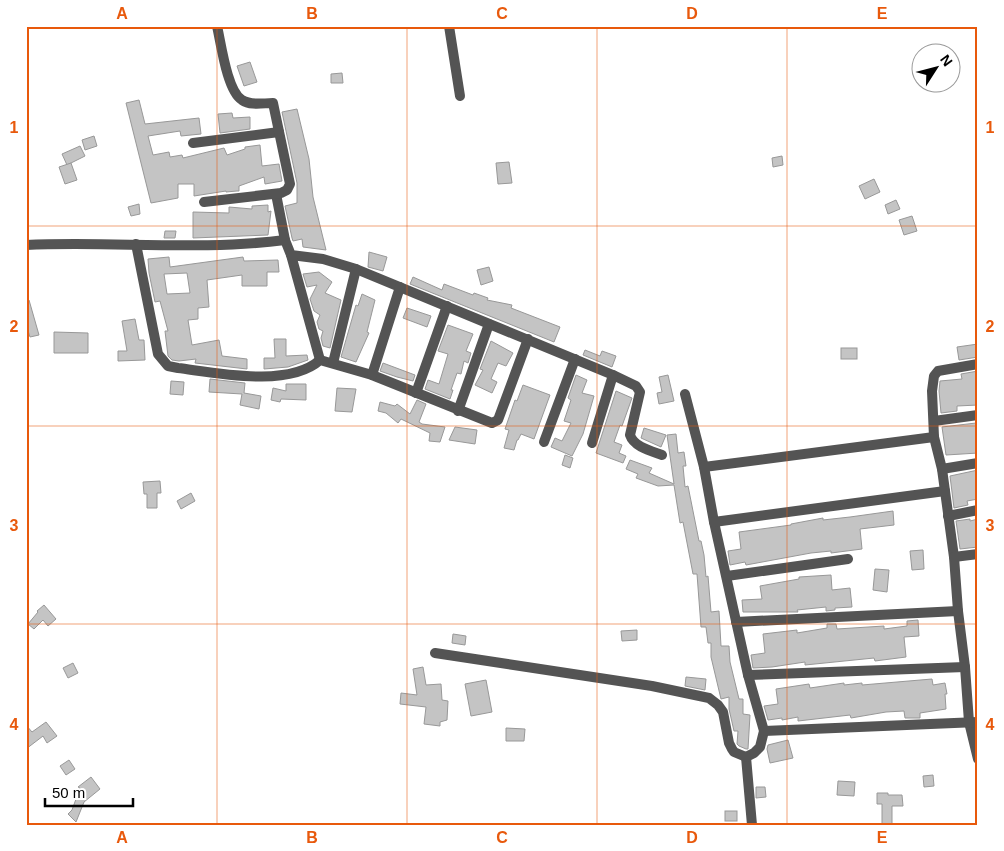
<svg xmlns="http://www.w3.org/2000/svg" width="1004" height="851" font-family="Arial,sans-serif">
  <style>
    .building { fill: #c4c4c4; stroke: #989898; fill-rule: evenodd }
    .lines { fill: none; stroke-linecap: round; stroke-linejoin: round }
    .minor { stroke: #545454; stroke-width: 10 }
    .grid { fill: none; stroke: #e8590c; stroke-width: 1; stroke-opacity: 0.55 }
    .neatline { fill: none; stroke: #e8590c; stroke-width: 2 }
    .grid-label { font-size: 16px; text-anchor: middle; font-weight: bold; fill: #e8590c }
  </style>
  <rect width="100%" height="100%" fill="#fff"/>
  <g class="building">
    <polygon points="250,62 257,82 244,86 237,66"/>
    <polygon points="342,73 343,83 331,83 331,74"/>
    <polygon points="139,100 145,124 199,118 201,134 181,136 180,131 148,136 153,155 169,152 170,157 182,155 183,158 224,148 227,155 245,149 245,147 260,145 262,166 279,164 282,181 265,184 264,177 239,186 239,191 237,191 226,192 226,191 194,196 194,184 178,184 178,198 151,203 126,103"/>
    <polygon points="297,109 309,159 313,197 326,250 303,247 302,239 293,241 292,238 285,206 297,203 297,183 282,112"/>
    <polygon points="232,113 233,118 250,117 250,129 220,133 218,114"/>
    <polygon points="94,136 97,146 85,150 82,140"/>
    <polygon points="80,146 85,156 67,165 62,154"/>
    <polygon points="782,156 783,165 773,167 772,158"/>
    <polygon points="509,162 512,183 498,184 496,163"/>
    <polygon points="71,163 77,180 65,184 59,167"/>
    <polygon points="874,179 880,192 865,199 859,186"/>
    <polygon points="896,200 900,209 888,214 885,205"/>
    <polygon points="139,204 140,214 131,216 128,207"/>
    <polygon points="268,205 268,212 271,211 268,235 193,238 193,212 229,213 229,207 252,209 252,206"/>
    <polygon points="912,216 917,231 904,235 899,220"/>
    <polygon points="165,231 176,231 175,238 164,238"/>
    <polygon points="369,252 387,257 383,271 368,267"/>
    <path d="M 169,257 L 170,267 L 243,257 L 244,261 L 278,260 L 279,272 L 267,272 L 267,286 L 242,286 L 242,275 L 207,280 L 209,307 L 198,308 L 198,319 L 188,320 L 192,345 L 219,340 L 222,356 L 247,359 L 247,369 L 195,363 L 196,359 L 179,361 L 172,360 L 168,356 L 165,331 L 168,331 L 160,301 L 155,302 L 149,273 L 148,259 ZM 187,273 L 190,293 L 167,294 L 164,274 Z"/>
    <polygon points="489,267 493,281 481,285 477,270"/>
    <polygon points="319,272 332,282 325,293 341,300 330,348 323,346 321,338 323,331 319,329 317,322 320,315 314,311 310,299 317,285 307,287 303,274"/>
    <polygon points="413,277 442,290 444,284 473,295 474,293 488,298 487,300 512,305 511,308 560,327 554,342 410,284"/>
    <polygon points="362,294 375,300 367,332 369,333 356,362 341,357 356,305 358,306"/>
    <polygon points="29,300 39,335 30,337 26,324 26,301"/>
    <polygon points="407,308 431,316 427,327 403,318"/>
    <polygon points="135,319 139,340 144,340 145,360 118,361 118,351 127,351 122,321"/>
    <polygon points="448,325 473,334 466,351 471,353 468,363 464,361 461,374 457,373 451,390 453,390 450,399 425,389 428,380 439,384 448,354 438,351"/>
    <polygon points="54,332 88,333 88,353 54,353"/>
    <polygon points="274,339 286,339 286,356 307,355 308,360 288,367 264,369 264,358 275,358"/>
    <polygon points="491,341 513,353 506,366 498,363 491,379 497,382 492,393 475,385 483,370 480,369"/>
    <polygon points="978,344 978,357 959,360 957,347"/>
    <rect x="841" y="348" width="16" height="11"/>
    <polygon points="585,350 600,356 602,351 616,356 612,367 583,355"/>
    <polygon points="383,363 415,375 413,381 397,377 380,371"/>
    <polygon points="978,371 978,405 957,406 957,411 941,413 939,391 940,381 962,379 961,374"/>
    <polygon points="576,375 587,380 582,393 594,396 583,434 572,456 551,447 555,438 562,441 571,423 564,421 571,400 568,398"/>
    <polygon points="668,375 674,401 659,404 657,393 662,392 659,377"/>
    <polygon points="210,379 245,383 244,393 261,396 259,409 240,405 242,394 209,392"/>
    <polygon points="171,381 184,382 183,395 170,394"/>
    <polygon points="286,384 306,384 306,400 281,399 280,402 271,400 273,388 286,391"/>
    <polygon points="523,385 550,395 534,439 521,434 518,440 517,440 514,450 504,448 509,430 505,429 515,400 517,401"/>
    <polygon points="337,388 356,389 352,412 335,411"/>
    <polygon points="616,391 632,398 622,426 620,425 614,442 622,445 619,453 626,456 623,463 596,453"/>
    <polygon points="417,400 426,404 419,422 422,424 445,427 440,442 429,441 430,433 401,419 398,423 386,413 378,411 380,402 395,406 397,404 410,414"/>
    <polygon points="976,423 978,453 946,455 942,427"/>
    <polygon points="455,427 477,430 475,444 449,440"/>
    <polygon points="644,428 666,435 661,447 641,438"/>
    <polygon points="676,434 678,453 684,452 686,466 683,466 685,487 688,486 699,541 701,541 704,555 706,577 708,576 711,612 719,611 721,646 729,646 730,662 739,699 743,699 743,714 750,715 748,749 746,749 739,746 737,744 738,731 734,731 729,709 729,697 721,699 711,657 711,643 708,643 706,627 701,627 697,574 693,574 683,522 680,523 674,485 658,486 636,478 638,474 626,469 630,460 652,468 649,473 674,484 667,435"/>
    <polygon points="565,455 573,458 570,468 562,465"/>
    <polygon points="978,470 978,499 967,501 968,505 954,508 950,476"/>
    <polygon points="160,481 161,493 157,493 157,508 147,508 147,494 144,494 143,482"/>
    <polygon points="191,493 195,501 181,509 177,501"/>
    <polygon points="893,511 894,525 860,529 862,549 831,553 831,551 811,553 746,565 745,562 730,565 728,551 741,549 739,532 791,525 791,524 823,518 823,520 850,517"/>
    <polygon points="970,519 970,521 978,519 978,547 960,549 956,521"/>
    <polygon points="923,550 924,569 912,570 910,551"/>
    <polygon points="875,569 889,570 887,592 873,590"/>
    <polygon points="831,575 832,590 850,588 852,607 835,608 835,610 826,611 826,607 797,610 798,612 743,612 742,600 762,599 760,586 799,579 799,577"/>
    <polygon points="44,605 56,619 48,626 43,620 34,629 28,624 38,612 37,611"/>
    <polygon points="918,620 919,636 904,637 906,657 875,661 874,658 805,665 805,662 772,667 753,668 751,655 765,653 763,634 797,630 797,633 827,628 827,624 836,624 837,629 884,626 884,629 907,626 907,621"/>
    <polygon points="637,630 637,640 622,641 621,631"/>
    <polygon points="453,634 466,636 465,645 452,643"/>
    <polygon points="73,663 78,673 68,678 63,668"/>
    <polygon points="423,667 426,685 441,684 442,700 448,701 447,720 440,722 440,726 424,724 426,707 400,704 401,693 417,695 413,669"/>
    <polygon points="686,677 706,679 705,690 685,686"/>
    <polygon points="932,679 933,685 945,683 947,694 945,694 946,709 920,713 920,718 905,718 904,711 886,712 851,718 850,715 798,721 798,717 782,720 782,718 768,720 764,706 778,704 776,689 809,684 810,688 844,683 844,685 862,683 862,685"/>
    <polygon points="486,680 492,712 471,716 465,684"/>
    <polygon points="46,722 57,736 47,743 43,736 26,749 26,725 32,732"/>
    <polygon points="506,728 525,729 524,741 506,741"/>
    <polygon points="788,740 793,758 770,763 767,749 768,745"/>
    <polygon points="69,760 75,769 66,775 60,766"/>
    <polygon points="933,775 934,786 924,787 923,776"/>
    <polygon points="91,777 100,789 84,802 76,822 68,814 72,810 80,788 78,787"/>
    <polygon points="838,781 855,782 854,796 837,795"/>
    <polygon points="756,787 765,787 766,797 756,798"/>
    <polygon points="877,793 888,793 888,795 902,795 903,806 892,806 892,825 882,825 882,804 877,804"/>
    <rect x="725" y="811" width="12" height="10"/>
  </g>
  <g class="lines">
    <g class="minor">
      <polyline points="449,26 460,96"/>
      <polyline points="193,143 279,132"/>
      <polyline points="276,194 285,240"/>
      <path d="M 204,202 L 281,193 L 287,190 L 290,184 L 273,103 C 263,103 251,106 242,100 C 227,91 221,43 217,26"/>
      <path d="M 136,244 L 158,354 L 168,366 L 178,368 C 217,373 289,388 320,360 L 372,375 L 492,423 L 498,420 L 528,339"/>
      <path d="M 26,245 C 112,241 200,251 285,240 L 291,255 L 323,259 L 356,269 L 613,375 L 636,386 L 640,392 L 630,435 C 634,447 651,451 662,455"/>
      <polyline points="291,255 320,360"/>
      <polyline points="333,363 356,269"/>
      <polyline points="978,364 938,371 934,376 932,391 934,437 942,469 954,557 958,611 965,667 969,722 978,759"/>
      <polyline points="372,375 400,287"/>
      <polyline points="416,393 447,306"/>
      <polyline points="685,394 704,467 714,522 748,675 764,731 760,747 754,753 746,757 752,825"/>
      <polyline points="458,411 489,324"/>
      <polyline points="934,421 978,415"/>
      <polyline points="544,442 575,359"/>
      <polyline points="592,443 613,375"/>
      <polyline points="704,467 934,437"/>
      <polyline points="942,469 978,463"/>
      <polyline points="948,516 978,510"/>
      <polyline points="714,522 945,491"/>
      <polyline points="954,557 978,554"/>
      <polyline points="727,576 848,559"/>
      <polyline points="736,622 958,611"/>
      <polyline points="435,653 652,686 709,698 718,705 723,712 729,743 732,749 734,752 746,757"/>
      <polyline points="748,675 965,667"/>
      <polyline points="764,731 978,722"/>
    </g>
  </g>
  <path class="grid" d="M 217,26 L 217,825M 407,26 L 407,825M 597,26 L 597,825M 787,26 L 787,825M 26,226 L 978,226M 26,426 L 978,426M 26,624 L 978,624"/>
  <rect width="1004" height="851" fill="none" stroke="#ffffff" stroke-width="55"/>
  <g transform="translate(936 68) rotate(54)"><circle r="24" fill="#ffffff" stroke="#999999"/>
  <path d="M0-4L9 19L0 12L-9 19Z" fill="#000000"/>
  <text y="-8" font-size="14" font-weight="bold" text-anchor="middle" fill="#000000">N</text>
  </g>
  <path d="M45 798v8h88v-8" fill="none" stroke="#000000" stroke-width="2.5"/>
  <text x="52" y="798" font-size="15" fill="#000000" stroke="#ffffff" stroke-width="4" paint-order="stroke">50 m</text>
  <rect x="28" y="28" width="948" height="796" class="neatline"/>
  <g class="grid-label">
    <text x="122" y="19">A</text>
    <text x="312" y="19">B</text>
    <text x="502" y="19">C</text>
    <text x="692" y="19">D</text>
    <text x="882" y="19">E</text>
    <text x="14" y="133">1</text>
    <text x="990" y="133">1</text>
    <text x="14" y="332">2</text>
    <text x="990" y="332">2</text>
    <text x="14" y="531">3</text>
    <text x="990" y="531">3</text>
    <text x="14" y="730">4</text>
    <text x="990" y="730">4</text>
    <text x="122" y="843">A</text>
    <text x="312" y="843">B</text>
    <text x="502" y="843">C</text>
    <text x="692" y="843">D</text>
    <text x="882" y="843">E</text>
  </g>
</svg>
